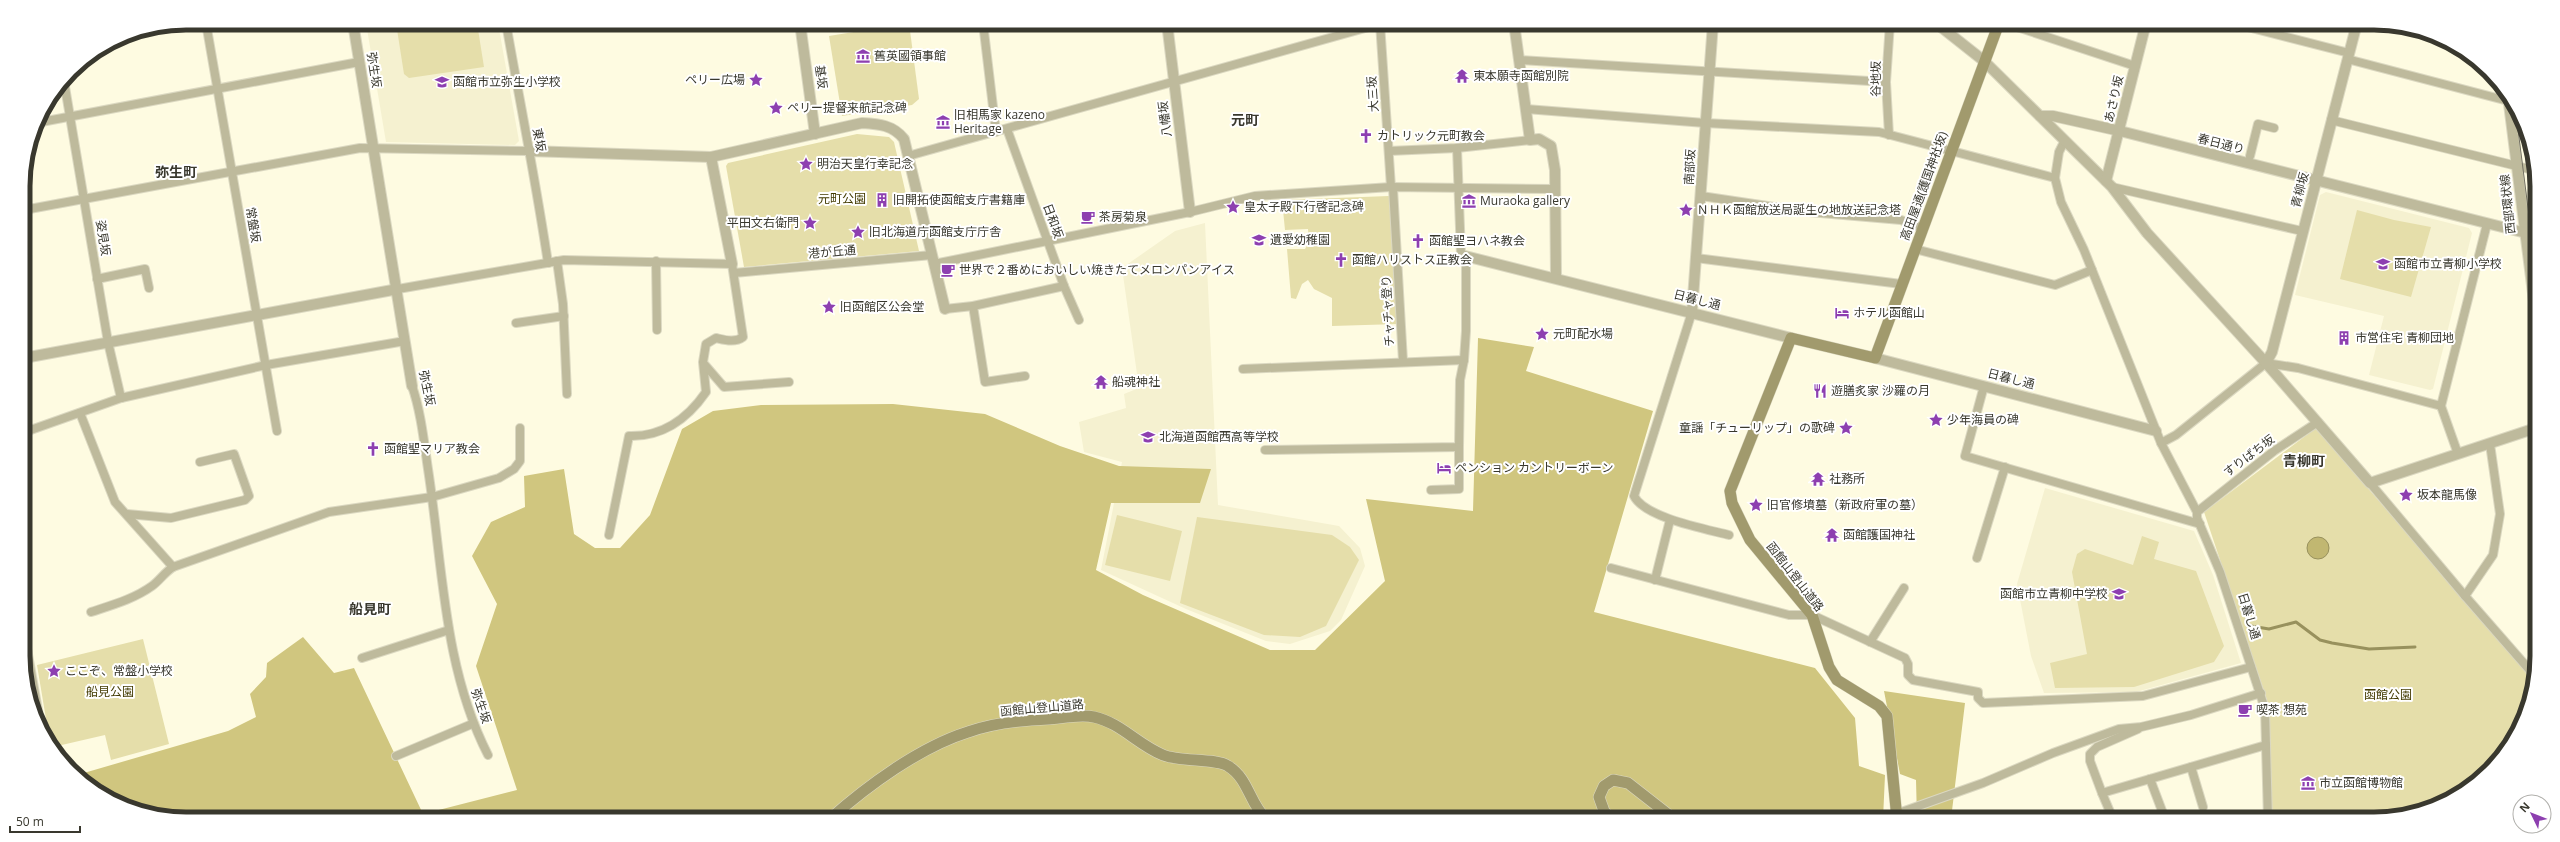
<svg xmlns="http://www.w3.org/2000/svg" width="2560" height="842" font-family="'Open Sans','Noto Sans JP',sans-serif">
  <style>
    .built { fill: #f5f1d0 }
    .green { fill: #e5deaa }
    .forest { fill: #d0c67f }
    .water { fill: #c1b771; stroke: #98915d }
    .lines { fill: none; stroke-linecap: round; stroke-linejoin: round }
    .stream { stroke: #98915d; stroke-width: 3 }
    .minor-casing { stroke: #dbd8c1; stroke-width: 10 }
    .tertiary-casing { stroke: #dbd8c1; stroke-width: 12 }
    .secondary-casing { stroke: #dbd8c1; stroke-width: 12 }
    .minor { stroke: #beba9c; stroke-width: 8 }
    .tertiary { stroke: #beba9c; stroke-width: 10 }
    .secondary { stroke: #a19a6d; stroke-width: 11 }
    .tram { stroke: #737162; stroke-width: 1 }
    .labels { text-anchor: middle; stroke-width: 4; stroke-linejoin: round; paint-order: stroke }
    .poi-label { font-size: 12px; fill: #39382e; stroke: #fff; text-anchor: start }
    .street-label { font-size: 12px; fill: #39382e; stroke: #fff }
    .park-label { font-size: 12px; fill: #423a00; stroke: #fff }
    .quarter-label { font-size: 14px; font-weight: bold; fill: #39382e; stroke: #fff }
    .rim { fill: none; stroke: #39382e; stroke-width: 5 }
  </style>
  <rect width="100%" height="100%" fill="#fefbe1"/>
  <g class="built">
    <polygon points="366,23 498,23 519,141 515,145 386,142"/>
    <polygon points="2326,192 2469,228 2472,233 2433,389 2430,390 2369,375 2384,316 2295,295 2320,195"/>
    <polygon points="1205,223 1218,505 1339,526 1360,548 1365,566 1341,620 1330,631 1290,644 1266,641 1186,609 1101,570 1122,462 1084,452 1079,422 1126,408 1124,394 1139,388 1122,268 1175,231"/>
    <polygon points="2045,488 2194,531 2213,575 2241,663 2136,692 2044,693 2031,656 2017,584"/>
  </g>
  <g class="green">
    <polygon points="396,23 477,23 484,67 409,78 404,74"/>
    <polygon points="909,23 919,99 912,105 842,116 829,36"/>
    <polygon points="857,134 889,137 894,142 919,251 744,267 726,166 728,163"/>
    <polygon points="1389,196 1398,324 1332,326 1332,298 1314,289 1308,280 1302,284 1296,299 1291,298 1287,249 1305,249 1309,242 1308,229 1285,230 1282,200"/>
    <polygon points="2357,210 2394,220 2431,227 2411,297 2340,279"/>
    <polygon points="2316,428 2534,681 2531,698 2510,746 2473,785 2426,810 2384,819 2272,819 2268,703 2204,512"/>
    <polygon points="1117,515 1182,531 1170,581 1105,565"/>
    <polygon points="1197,517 1332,535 1350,547 1359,560 1326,626 1300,637 1264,635 1180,603"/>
    <polygon points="2142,536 2159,542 2154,559 2196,571 2224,646 2214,662 2134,687 2055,688 2050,663 2087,654 2072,572 2077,554 2085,549 2133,565"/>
    <polygon points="143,639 169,744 111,760 105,735 53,747 50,743 37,665"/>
  </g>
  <g class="forest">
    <polygon points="1478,338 1534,347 1526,371 1653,411 1594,612 1815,668 1855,718 1859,766 1885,775 1883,819 186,819 144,813 96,792 77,775 228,731 256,717 250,694 266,677 267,663 303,637 334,673 354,668 423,814 517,790 476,666 497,604 472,556 491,522 525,507 524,476 564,469 574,534 595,548 620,548 650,515 682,429 713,411 761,405 893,404 985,414 1060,446 1119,466 1211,469 1200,503 1111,503 1096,570 1143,595 1270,650 1315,650 1385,581 1366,499 1473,511"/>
    <polygon points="1884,691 1965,703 1951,819 1917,819 1916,780 1900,774"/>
  </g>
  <circle class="water" cx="2318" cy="548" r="11"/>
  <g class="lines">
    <polyline class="stream" points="2251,626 2269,629 2296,622 2320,640 2332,643 2369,649 2415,647"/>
    <defs>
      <g id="minor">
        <polyline points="206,23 277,431"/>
        <path d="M 506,23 C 520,103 536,182 548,263"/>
        <polyline points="983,23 996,132"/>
        <polyline points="1380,23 1391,187"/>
        <polyline points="2005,23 2135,66"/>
        <polyline points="2232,23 2349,53"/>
        <polyline points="2347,59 2512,102"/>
        <polyline points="1519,60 1886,82"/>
        <polyline points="64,81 108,342 121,398"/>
        <polyline points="1526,109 1705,123 1879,132 2055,178"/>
        <polyline points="2331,120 2533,170"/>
        <polyline points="36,123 359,62"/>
        <polyline points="1007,129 1064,286 1079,320"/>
        <polyline points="1889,135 1886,82 1890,23"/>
        <polyline points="2065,140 2059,152 2055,178 2061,202 2084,250 2161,443 2197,512 2197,518 2220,572 2265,709 2268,819"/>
        <polyline points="1457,148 1461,255"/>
        <polyline points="1389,151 1457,148 1530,140"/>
        <polyline points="908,156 1383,23"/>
        <polyline points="2250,156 2258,124 2274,128"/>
        <polyline points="2112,187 2302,231"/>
        <polyline points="1393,188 1403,361"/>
        <polyline points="1701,196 1809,212 1901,220 1922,228"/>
        <polyline points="24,210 360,148 529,151"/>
        <polyline points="1915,249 2055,285 2092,270"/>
        <polyline points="1696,258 1901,284"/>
        <polyline points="557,261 563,304 567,394"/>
        <polyline points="656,261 657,330"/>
        <polyline points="934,264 1190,212 1255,196 1391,187 1554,189"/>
        <polyline points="734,273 932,255"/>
        <polyline points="97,279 145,269 149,288"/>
        <path d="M 398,289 L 564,260 L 732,264 L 743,337 C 735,343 725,340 716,338 L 706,344 L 703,362 L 706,392 C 688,418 663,437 629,436 L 609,535"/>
        <polyline points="973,306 985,382 1025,376"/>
        <polyline points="945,309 973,306 1064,286"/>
        <path d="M 1692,312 L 1634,496 C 1645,518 1706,529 1729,535"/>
        <polyline points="516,323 564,316"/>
        <polyline points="705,365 724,387 789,382"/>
        <polyline points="1243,369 1464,360"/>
        <path d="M 412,386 C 421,412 424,442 428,469 C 443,566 443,667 488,755"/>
        <polyline points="1984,386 1965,456 2200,524"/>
        <polyline points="80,413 115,502 173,567 329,512 432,497 499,478 514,469 520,461 520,428"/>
        <polyline points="25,432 121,398 266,365 405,341"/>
        <polyline points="2161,443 2176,435 2266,363 2298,368 2441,406"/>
        <polyline points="1265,450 1459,447 1460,380 1464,360 1466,331 1466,256"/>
        <polyline points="2458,454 2441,406 2487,224"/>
        <polyline points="2370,483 2465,596 2534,675"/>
        <polyline points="1431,490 1459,489 1459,447"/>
        <polyline points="2197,512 2274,451 2318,422"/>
        <polyline points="127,514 171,518 245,500 249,496 234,454 200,462"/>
        <polyline points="1977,558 2005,467"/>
        <polyline points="1611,568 1789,615 1812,615 1905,658 1908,664 1908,675 1913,680 1978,692 1978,698 1983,703 2143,696 2251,667"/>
        <polyline points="1655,580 1670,520"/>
        <polyline points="2465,596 2493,555 2500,514 2490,444"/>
        <path d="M 91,612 C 112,605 134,599 152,586 C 160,580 164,573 173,567"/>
        <polyline points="1870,642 1904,588"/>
        <polyline points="362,658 449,630"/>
        <polyline points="2138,729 2097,747 2090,754 2090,761 2102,793 2266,745"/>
        <polyline points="396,756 472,724"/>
        <polyline points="2191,767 2203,807"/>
        <polyline points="2150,779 2164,816"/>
        <polyline points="2102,793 2113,819"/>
        <polyline points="1896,814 1983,783 2053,753 2119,729 2141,727 2191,715 2261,693"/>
      </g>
      <g id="tertiary">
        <polyline points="353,23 412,386"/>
        <polyline points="800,23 815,134"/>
        <polyline points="1167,23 1190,212"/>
        <polyline points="1514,23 1530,140 1539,139 1551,146 1555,170 1556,278"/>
        <polyline points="1936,23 1984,61 2112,187 2147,233 2266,363 2370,483 2536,428"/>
        <polyline points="2508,96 2535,309"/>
        <polyline points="2040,116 2053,116 2120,131 2534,235"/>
        <polyline points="2529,140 2534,182"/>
        <polyline points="529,151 711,157"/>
        <polyline points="2106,181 2146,23"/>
        <polyline points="1461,255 1791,338"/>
        <path d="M 732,264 L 711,157 L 862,123 C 879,124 893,125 904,139 L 945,309"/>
        <polyline points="1692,312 1713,23"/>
        <polyline points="24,358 398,289"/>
        <polyline points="1875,358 2156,431"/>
        <polyline points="2266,363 2272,352 2357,23"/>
        <polyline points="26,649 40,727"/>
      </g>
      <g id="secondary">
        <path d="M 830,819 C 867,786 920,747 968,732 C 993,723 1022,720 1049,719 C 1062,718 1080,714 1094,717 C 1121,723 1138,745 1163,755 C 1180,762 1216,758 1228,766 C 1249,779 1249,803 1266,819"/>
        <polyline points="1611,819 1604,811 1599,797 1604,786 1613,780 1628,783 1674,819"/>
        <polyline points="1897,819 1887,716 1879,706 1837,680 1829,667 1812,615 1750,540 1732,503 1730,491 1791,338 1875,358 1999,23"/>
      </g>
    </defs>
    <use href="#minor" class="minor-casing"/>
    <use href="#tertiary" class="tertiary-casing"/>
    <use href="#secondary" class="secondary-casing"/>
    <use href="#minor" class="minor"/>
    <use href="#tertiary" class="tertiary"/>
    <use href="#secondary" class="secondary"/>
    <polyline class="tram" points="2515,106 2535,263"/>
  </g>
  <defs>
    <symbol id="museum-bare" viewBox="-9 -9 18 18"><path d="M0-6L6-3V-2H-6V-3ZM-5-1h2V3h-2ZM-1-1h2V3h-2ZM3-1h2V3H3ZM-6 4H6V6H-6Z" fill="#8d3fb0" stroke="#fff" stroke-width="2.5" paint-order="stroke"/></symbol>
    <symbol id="temple-bare" viewBox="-9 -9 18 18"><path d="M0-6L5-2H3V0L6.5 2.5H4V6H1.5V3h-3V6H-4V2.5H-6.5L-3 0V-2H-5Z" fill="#8d3fb0" stroke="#fff" stroke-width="2.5" paint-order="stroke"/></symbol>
    <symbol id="sight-bare" viewBox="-9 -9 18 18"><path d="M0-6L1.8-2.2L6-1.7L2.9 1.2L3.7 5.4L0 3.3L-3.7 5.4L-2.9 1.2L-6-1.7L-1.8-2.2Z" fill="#8d3fb0" stroke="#fff" stroke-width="2.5" paint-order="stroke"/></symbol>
    <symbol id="school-bare" viewBox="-9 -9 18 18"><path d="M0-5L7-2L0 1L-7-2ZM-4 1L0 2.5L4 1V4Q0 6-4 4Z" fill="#8d3fb0" stroke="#fff" stroke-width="2.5" paint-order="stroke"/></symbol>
    <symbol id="church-bare" viewBox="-9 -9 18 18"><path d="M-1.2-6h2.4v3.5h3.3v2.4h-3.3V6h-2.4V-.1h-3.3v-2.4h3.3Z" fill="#8d3fb0" stroke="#fff" stroke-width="2.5" paint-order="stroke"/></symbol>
    <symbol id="building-bare" viewBox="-9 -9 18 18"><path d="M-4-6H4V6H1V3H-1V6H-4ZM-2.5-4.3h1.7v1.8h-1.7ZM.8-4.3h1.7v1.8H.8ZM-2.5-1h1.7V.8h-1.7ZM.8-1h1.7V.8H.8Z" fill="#8d3fb0" stroke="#fff" stroke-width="2.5" paint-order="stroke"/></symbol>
    <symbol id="cafe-bare" viewBox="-9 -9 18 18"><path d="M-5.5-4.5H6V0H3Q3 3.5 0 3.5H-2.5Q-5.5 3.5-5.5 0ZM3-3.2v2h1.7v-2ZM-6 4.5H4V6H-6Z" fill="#8d3fb0" stroke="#fff" stroke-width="2.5" paint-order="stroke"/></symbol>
    <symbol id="hotel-bare" viewBox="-9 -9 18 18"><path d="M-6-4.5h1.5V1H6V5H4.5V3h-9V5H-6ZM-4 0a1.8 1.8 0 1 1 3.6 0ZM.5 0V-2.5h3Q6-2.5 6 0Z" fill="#8d3fb0" stroke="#fff" stroke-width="2.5" paint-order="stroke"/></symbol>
    <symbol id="restaurant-bare" viewBox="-9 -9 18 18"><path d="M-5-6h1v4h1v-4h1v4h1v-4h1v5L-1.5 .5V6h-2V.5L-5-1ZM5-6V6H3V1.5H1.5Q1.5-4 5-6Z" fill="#8d3fb0" stroke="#fff" stroke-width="2.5" paint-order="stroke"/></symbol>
  </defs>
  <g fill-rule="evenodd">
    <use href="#museum-bare" x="853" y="46" width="20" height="20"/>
    <use href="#temple-bare" x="1452" y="66" width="20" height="20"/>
    <use href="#sight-bare" x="746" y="70" width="20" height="20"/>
    <use href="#school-bare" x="432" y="72" width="20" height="20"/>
    <use href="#sight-bare" x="766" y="98" width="20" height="20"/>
    <use href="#museum-bare" x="933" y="112" width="20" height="20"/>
    <use href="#church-bare" x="1356" y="126" width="20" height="20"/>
    <use href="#sight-bare" x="796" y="154" width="20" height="20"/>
    <use href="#building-bare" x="872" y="190" width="20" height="20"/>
    <use href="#museum-bare" x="1459" y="191" width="20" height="20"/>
    <use href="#sight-bare" x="1223" y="197" width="20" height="20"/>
    <use href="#sight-bare" x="1676" y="200" width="20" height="20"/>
    <use href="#cafe-bare" x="1078" y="207" width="20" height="20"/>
    <use href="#sight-bare" x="800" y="213" width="20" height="20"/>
    <use href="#sight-bare" x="848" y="222" width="20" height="20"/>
    <use href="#school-bare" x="1249" y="230" width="20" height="20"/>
    <use href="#church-bare" x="1408" y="231" width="20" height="20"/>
    <use href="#church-bare" x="1331" y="250" width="20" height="20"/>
    <use href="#school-bare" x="2373" y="254" width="20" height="20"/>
    <use href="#cafe-bare" x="938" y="260" width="20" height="20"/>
    <use href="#sight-bare" x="819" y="297" width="20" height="20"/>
    <use href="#hotel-bare" x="1832" y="303" width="20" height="20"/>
    <use href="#sight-bare" x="1532" y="324" width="20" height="20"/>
    <use href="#building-bare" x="2334" y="328" width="20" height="20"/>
    <use href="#temple-bare" x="1091" y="372" width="20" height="20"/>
    <use href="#restaurant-bare" x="1810" y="381" width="20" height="20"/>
    <use href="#sight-bare" x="1926" y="410" width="20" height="20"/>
    <use href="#sight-bare" x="1836" y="418" width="20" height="20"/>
    <use href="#school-bare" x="1138" y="427" width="20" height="20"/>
    <use href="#church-bare" x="363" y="439" width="20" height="20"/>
    <use href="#hotel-bare" x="1434" y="458" width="20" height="20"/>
    <use href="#temple-bare" x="1808" y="469" width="20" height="20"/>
    <use href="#sight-bare" x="2396" y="485" width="20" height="20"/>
    <use href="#sight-bare" x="1746" y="495" width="20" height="20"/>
    <use href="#temple-bare" x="1822" y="525" width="20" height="20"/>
    <use href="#school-bare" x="2109" y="584" width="20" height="20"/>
    <use href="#sight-bare" x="44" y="661" width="20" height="20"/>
    <use href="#cafe-bare" x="2235" y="700" width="20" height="20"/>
    <use href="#museum-bare" x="2298" y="773" width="20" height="20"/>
  </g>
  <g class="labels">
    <g class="poi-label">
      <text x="874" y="60">舊英國領事館</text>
      <text x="1473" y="80">東本願寺函館別院</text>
      <text x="745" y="84" text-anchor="end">ペリー広場</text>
      <text x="453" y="86">函館市立弥生小学校</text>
      <text x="787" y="112">ペリー提督来航記念碑</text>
      <text x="954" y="119">旧相馬家 kazeno<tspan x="954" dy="14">Heritage</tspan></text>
      <text x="1377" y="140">カトリック元町教会</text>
      <text x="817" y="168">明治天皇行幸記念</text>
      <text x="893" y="204">旧開拓使函館支庁書籍庫</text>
      <text x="1480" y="205">Muraoka gallery</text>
      <text x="1244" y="211">皇太子殿下行啓記念碑</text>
      <text x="1697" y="214">ＮＨＫ函館放送局誕生の地放送記念塔</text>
      <text x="1099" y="221">茶房菊泉</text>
      <text x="799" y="227" text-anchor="end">平田文右衛門</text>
      <text x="869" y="236">旧北海道庁函館支庁庁舎</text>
      <text x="1270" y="244">遺愛幼稚園</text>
      <text x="1429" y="245">函館聖ヨハネ教会</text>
      <text x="1352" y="264">函館ハリストス正教会</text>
      <text x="2394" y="268">函館市立青柳小学校</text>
      <text x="959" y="274">世界で２番めにおいしい焼きたてメロンパンアイス</text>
      <text x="840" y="311">旧函館区公会堂</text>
      <text x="1853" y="317">ホテル函館山</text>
      <text x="1553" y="338">元町配水場</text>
      <text x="2355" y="342">市営住宅 青柳団地</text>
      <text x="1112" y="386">船魂神社</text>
      <text x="1831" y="395">遊膳炙家 沙羅の月</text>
      <text x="1947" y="424">少年海員の碑</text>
      <text x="1835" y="432" text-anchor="end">童謡「チューリップ」の歌碑</text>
      <text x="1159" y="441">北海道函館西高等学校</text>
      <text x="384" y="453">函館聖マリア教会</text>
      <text x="1455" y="472">ペンション カントリーボーン</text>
      <text x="1829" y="483">社務所</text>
      <text x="2417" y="499">坂本龍馬像</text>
      <text x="1767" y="509">旧官修墳墓（新政府軍の墓）</text>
      <text x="1843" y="539">函館護国神社</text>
      <text x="2108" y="598" text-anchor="end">函館市立青柳中学校</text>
      <text x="65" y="675">ここぞ、常盤小学校</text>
      <text x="2256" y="714">喫茶 想苑</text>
      <text x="2319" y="787">市立函館博物館</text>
    </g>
    <g class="street-label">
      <text transform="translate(374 70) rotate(81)" y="4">弥生坂</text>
      <text transform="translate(821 77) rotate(82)" y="4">基坂</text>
      <text transform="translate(1876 79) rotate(-89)" y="4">谷地坂</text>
      <text transform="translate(1373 94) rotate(-94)" y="4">大三坂</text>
      <text transform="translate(2114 99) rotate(-77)" y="4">あさり坂</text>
      <text transform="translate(1165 119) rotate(-97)" y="4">八幡坂</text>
      <text transform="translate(539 140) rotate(79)" y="4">東坂</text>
      <text transform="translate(2221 144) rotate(14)" y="4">春日通り</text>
      <text transform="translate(1690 167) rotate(-87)" y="4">南部坂</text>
      <text transform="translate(1924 186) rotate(-70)" y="4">高田屋通(護国神社坂)</text>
      <text transform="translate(2300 190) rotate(-75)" y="4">青柳坂</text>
      <text transform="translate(2508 204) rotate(-96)" y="4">西部環状線</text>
      <text transform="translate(1053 221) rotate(70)" y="4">日和坂</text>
      <text transform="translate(253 225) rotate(80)" y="4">常盤坂</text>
      <text transform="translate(103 238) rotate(81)" y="4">姿見坂</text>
      <text transform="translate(832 252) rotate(-5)" y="4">港が丘通</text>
      <text transform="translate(1697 300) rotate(14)" y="4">日暮し通</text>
      <text transform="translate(1388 311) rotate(-93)" y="4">チャチャ登り</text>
      <text transform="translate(2011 379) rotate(14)" y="4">日暮し通</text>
      <text transform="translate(427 388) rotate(78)" y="4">弥生坂</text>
      <text transform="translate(2249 456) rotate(-37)" y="4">すりばち坂</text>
      <text transform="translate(1795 577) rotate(52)" y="4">函館山登山道路</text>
      <text transform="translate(2249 616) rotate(73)" y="4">日暮し通</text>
      <text transform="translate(481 706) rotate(71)" y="4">弥生坂</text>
      <text transform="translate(1042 708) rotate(-5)" y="4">函館山登山道路</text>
    </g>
    <g class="park-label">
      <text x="842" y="203">元町公園</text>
      <text x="110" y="696">船見公園</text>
      <text x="2388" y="699">函館公園</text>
    </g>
    <g class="quarter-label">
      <text x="1245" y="125">元町</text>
      <text x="176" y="177">弥生町</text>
      <text x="2304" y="466">青柳町</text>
      <text x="370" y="614">船見町</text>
    </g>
  </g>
  <path d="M0 0H2560V842H0ZM186 30H2374A156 156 0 0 1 2530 186V656A156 156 0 0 1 2374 812H186A156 156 0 0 1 30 656V186A156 156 0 0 1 186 30Z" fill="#fff" fill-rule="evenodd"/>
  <path class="rim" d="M186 30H2374A156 156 0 0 1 2530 186V656A156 156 0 0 1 2374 812H186A156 156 0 0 1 30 656V186A156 156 0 0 1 186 30Z"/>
  <g transform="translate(2532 814) rotate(313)"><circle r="19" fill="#ffffff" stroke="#b0afab"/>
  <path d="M0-3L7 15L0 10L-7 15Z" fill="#8d3fb0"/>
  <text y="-6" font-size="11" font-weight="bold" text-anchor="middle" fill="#39382e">N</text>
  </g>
  <path d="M10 826v6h70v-6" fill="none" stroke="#39382e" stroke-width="2"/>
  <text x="16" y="826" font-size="12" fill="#39382e" stroke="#ffffff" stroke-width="3" paint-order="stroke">50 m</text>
</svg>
